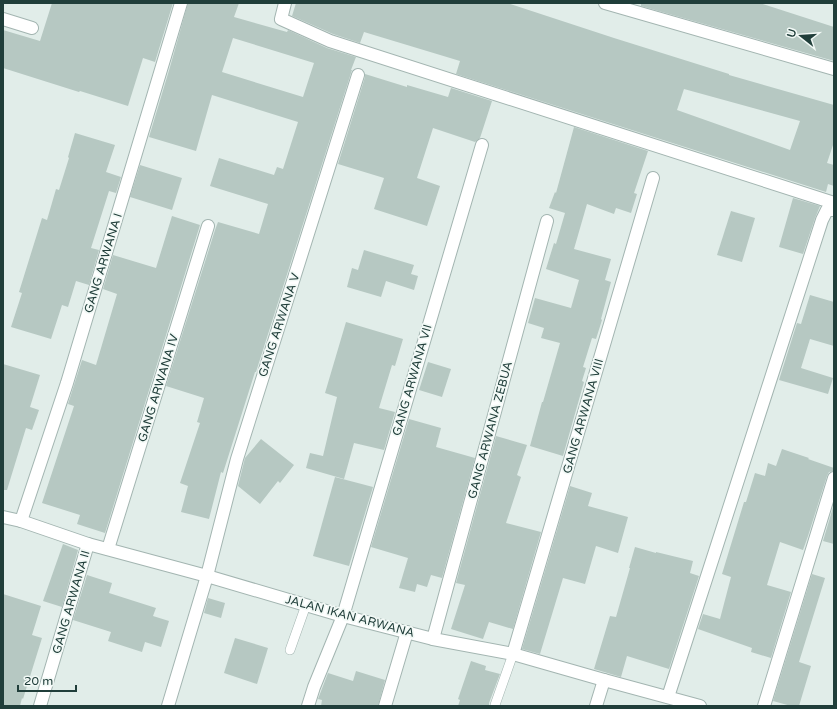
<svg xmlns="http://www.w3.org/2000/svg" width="837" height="709" font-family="'Varela Round',sans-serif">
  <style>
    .building { fill: #b6c8c2; fill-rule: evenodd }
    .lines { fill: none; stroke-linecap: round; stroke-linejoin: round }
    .service-casing { stroke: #a3b5b1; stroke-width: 10 }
    .minor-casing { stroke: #a3b5b1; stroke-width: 14 }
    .service { stroke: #fff; stroke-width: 9 }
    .minor { stroke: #fff; stroke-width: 12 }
    .labels { text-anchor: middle; stroke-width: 3.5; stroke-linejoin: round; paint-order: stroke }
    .street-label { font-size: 12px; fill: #203e3a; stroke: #f2f9f6 }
  </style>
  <rect width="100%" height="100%" fill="#e1ede9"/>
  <g class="building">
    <polygon points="52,3 173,3 155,62 143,58 128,106 80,91 79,92 3,68 3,30 40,41"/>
    <path d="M 188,3 L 239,3 L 234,17 L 287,32 L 288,30 L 327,48 L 356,57 L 351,70 L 352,70 L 351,73 L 256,372 L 255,372 L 223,473 L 221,472 L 209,519 L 181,512 L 188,486 L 180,483 L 200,423 L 197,422 L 204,398 L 166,386 L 215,230 L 218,222 L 259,234 L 268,204 L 210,186 L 219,158 L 274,175 L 277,167 L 283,169 L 298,122 L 212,95 L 196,151 L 149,137 L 170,67 ZM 233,38 L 314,63 L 303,97 L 222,72 Z"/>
    <path d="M 296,3 L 507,3 L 614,38 L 729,74 L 729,75 L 834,105 L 834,142 L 827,163 L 834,165 L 834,186 L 828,184 L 826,192 L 456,74 L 460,61 L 364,32 L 360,43 L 333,34 L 292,16 ZM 684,89 L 800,121 L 790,150 L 677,110 Z"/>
    <polygon points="641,3 760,3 834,27 834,61 641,6"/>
    <polygon points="365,74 407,87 407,85 448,97 451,88 492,101 480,138 475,142 433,128 417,178 440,186 427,226 374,209 384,178 338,164 365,77"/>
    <polygon points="574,127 648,151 634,193 637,194 631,213 616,208 614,214 587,204 574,249 611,259 605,280 611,282 601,319 602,320 596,339 592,338 583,367 586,368 582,381 584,382 563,456 530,446 542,402 543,402 560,343 541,338 544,328 528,323 535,298 571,308 579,280 546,269 554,243 556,244 565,213 549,208 555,192 556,193"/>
    <polygon points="75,133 115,145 106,172 121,177 116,193 109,191 91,248 99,250 89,285 76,281 68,307 62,305 51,339 11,327 22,293 19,292 42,218 47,220 56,189 59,190 69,158 68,157"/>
    <polygon points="140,165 182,178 172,210 130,197"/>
    <polygon points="793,198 820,206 815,218 803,254 779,247"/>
    <polygon points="731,211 755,218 742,262 717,255"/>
    <polygon points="172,216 200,225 105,533 77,524 80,515 42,503 74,406 68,404 82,360 96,365 117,294 103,289 113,255 156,268"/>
    <polygon points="364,250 414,265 411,274 418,276 414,290 386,281 381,297 347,287 352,268 358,270"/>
    <polygon points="810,295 834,302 834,346 810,339 801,368 833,378 828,394 779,380 797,323 801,324"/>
    <polygon points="346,322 403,339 395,366 392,365 379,408 395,412 384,450 354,443 344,479 306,468 310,453 323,456 337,397 325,393"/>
    <polygon points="428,362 451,369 442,397 419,390"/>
    <polygon points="3,364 40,375 30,407 39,410 32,430 26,428 7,490 3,490"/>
    <polygon points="409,419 441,428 436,447 475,458 442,578 431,575 427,587 417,584 415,592 399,588 408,558 371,547"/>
    <polygon points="496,436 527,445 517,475 521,477 506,523 541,532 513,629 489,622 483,639 451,629 465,585 456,583"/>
    <polygon points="261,439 294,465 280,483 278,481 260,504 238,486 245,458"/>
    <polygon points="782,449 809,458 808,459 834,468 834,471 829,472 827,476 808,536 803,550 780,542 767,585 791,592 771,658 751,652 752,648 698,629 703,614 720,619 731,577 722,574 744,502 746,502 755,473 765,476 768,463 776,466"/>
    <polygon points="335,477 373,487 349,566 313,556"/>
    <polygon points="570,486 592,493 588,506 628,517 618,553 596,546 585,584 563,578 540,654 522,649"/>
    <polygon points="834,504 834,544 823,541"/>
    <polygon points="63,544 78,550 62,607 43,601"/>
    <polygon points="635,547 656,553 656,552 693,561 690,573 699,576 669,669 627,656 621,677 594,669 610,616 616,617 630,568 629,568"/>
    <polygon points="812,574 825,578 799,662 811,666 799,706 791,706 773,701"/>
    <polygon points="87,575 112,583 109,593 156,608 153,616 169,621 161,647 145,642 142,652 108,641 111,632 73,620"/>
    <polygon points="3,594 41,606 32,635 42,638 23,699 22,698 20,706 3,706"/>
    <polygon points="208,598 225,603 221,618 204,613"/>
    <polygon points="235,638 268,648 257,684 224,673"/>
    <polygon points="471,661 486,666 485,670 500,674 489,703 489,706 458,706 460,700 458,699"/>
    <polygon points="356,671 385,680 378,706 321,706 322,700 318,699 328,673 353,681"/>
  </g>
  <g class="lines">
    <defs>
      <g id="service">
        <polyline points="290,650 306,605"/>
        <polyline points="495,705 513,654"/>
      </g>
      <g id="minor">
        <polyline points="285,3 281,19 330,41 834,203"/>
        <polyline points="605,3 834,69"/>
        <polyline points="3,19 32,28"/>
        <polyline points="3,517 21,521 88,544 207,576 343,616 433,639 513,654 604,680 700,706"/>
        <polyline points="21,521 67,383 181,3"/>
        <polyline points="108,549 208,226"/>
        <polyline points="433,639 547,221"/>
        <polyline points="513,654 653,178"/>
        <polyline points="668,697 822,220 827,210 834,210"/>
        <polyline points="40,706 88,544"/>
        <polyline points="168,706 207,576 237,459 358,75"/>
        <polyline points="308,706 314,687 343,616 482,145"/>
        <polyline points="385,706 407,632"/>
        <polyline points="596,706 604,680"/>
        <polyline points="764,706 834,478"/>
      </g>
    </defs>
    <use href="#service" class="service-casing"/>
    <use href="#minor" class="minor-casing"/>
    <use href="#service" class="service"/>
    <use href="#minor" class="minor"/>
  </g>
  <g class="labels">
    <g class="street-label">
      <text transform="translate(103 263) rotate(-73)" y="4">GANG ARWANA I</text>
      <text transform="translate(279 325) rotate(-72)" y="4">GANG ARWANA V</text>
      <text transform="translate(412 380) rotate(-74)" y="4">GANG ARWANA VII</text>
      <text transform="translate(158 388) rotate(-73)" y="4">GANG ARWANA IV</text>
      <text transform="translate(583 416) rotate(-74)" y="4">GANG ARWANA VIII</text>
      <text transform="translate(490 430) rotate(-75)" y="4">GANG ARWANA ZEBUA</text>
      <text transform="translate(71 602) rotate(-74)" y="4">GANG ARWANA II</text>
      <text transform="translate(350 616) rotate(15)" y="4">JALAN IKAN ARWANA</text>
    </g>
  </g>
  <rect width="837" height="709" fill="none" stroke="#203e3a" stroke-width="8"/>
  <g transform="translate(801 36) rotate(287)" stroke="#f2f9f6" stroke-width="3" paint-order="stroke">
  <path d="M0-3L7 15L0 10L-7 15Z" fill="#203e3a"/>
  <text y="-6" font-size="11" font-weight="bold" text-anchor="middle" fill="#203e3a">U</text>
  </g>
  <path d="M18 685v6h58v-6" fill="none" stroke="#203e3a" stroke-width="2"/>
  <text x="24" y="685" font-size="12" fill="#203e3a" stroke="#f2f9f6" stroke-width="3" paint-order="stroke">20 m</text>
</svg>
